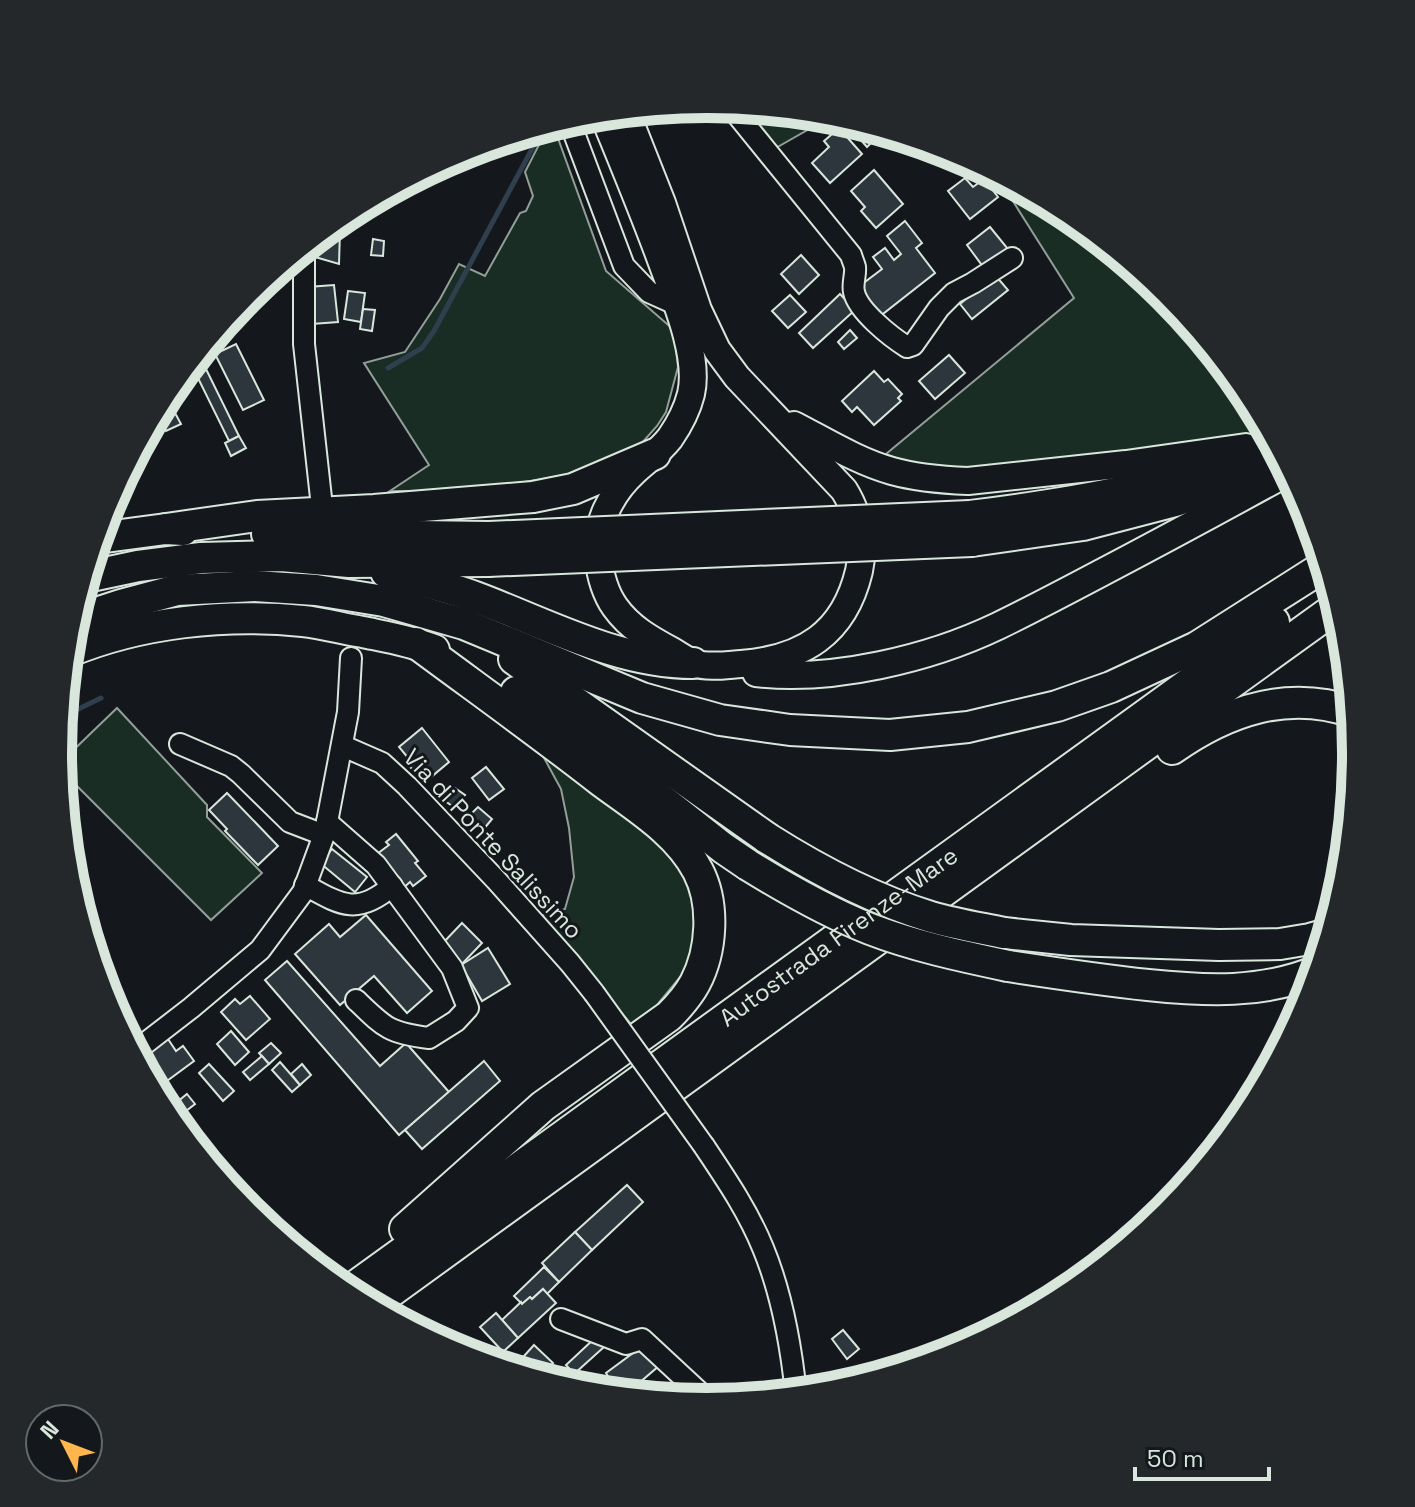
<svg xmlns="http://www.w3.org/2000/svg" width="1415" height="1507" font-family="'Space Grotesk',sans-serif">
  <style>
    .green { fill: #1a2d24; stroke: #939e99; stroke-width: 2 }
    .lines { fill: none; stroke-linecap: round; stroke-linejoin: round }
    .stream { stroke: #2f3f4d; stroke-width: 5 }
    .building { fill: #2c363c; stroke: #d8e6dc; stroke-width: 2 }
    .minor-casing { stroke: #d8e6dc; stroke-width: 24 }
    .major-casing { stroke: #d8e6dc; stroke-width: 30 }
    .highway-casing { stroke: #d8e6dc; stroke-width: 34 }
    .minor { stroke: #14181c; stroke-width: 20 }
    .major { stroke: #14181c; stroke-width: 26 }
    .highway { stroke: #14181c; stroke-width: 30 }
    .minor-bridge-casing { stroke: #d8e6dc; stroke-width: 24; stroke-linecap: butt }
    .highway-bridge-casing { stroke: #d8e6dc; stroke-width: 34; stroke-linecap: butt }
    .minor-bridge { stroke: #14181c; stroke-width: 20 }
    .highway-bridge { stroke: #14181c; stroke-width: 30 }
    .labels { text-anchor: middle; stroke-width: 6; stroke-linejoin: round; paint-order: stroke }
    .street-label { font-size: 24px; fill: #d8e6dc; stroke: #14181c }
    .rim { fill: none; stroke: #d8e6dc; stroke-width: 10 }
  </style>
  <rect width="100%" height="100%" fill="#14181c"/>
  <g class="green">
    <polygon points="738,107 832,116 774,149"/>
    <polygon points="556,124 559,132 559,141 606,271 674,330 678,367 666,412 657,426 641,444 603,463 566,475 513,484 424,491 390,491 429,465 364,363 405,352 440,299 459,264 485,276 520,213 526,211 533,196 525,172 544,135 541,129"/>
    <polygon points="988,170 1069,214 1167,295 1248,393 1268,432 1199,445 965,471 919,468 886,454 1074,298 1004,187"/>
    <polygon points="117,708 207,805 207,817 262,873 211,920 59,768 59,764"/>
    <polygon points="543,756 646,833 676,857 693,885 701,926 691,964 657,1005 631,1024 540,916 565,909 574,877 569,828 561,789"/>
  </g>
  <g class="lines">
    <g class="stream">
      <polyline points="388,368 422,348 434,331 539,136 537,130"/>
      <polyline points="62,717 101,698"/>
    </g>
  </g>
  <g class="building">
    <polygon points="858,124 874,140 867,147 852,130"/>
    <polygon points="839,128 862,154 830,183 812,163 829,147 824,141"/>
    <polygon points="874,170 903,204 876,228 861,211 865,207 851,191"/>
    <polygon points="965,178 973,187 984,179 998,197 970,219 948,191"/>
    <polygon points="348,213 344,229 340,230 339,264 315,257 315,239"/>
    <polygon points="905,221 922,243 916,248 935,273 879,317 857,288 882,269 873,257 885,248 894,260 901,254 887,236"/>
    <polygon points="990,227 1008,249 984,268 967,245"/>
    <polygon points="373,239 384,241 383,256 371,255"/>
    <polygon points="801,255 819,275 799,294 781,274"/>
    <polygon points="995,275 1008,290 972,319 960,304"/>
    <polygon points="334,285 338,322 312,324 308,287"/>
    <polygon points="348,291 365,293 361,322 344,319"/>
    <polygon points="840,294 855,310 813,348 799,333"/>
    <polygon points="790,295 806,312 788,328 772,311"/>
    <polygon points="363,309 375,310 372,331 360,329"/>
    <polygon points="850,330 857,338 844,349 838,342"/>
    <polygon points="236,344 264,400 243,410 215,354"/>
    <polygon points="949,355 965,373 935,399 919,381"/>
    <polygon points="205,367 239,436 229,441 195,372"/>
    <polygon points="874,371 884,382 888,379 902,394 898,398 901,401 874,425 857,407 852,412 842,401"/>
    <polygon points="168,400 181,424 166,431 157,413 162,403"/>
    <polygon points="239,436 246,448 231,456 225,443"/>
    <polygon points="422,728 449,762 424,783 406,762 409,759 399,747"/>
    <polygon points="486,767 504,789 489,800 472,778"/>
    <polygon points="455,788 465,795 455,808 445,801"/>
    <polygon points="227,793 278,846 258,865 225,831 227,829 209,810"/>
    <polygon points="478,807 492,819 483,830 468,817"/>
    <polygon points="396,834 418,861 415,863 426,876 413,886 410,882 401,890 377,854 389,845 386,842"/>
    <polygon points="332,849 367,877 355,892 320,863"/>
    <polygon points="366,915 432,991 407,1013 374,976 340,1005 295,954 329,924 340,937"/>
    <polygon points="462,923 482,943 461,965 441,945"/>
    <polygon points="488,948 510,984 482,1001 461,965"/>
    <polygon points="287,961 380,1066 406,1043 449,1092 399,1135 265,980"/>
    <polygon points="250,996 270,1019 246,1040 221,1012 235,999 240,1004"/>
    <polygon points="231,1031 249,1052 235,1065 217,1044"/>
    <polygon points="168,1039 176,1051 183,1046 194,1061 156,1089 146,1074 152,1069 143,1057"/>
    <polygon points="271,1043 281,1053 269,1064 259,1053"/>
    <polygon points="262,1056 269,1064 250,1080 243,1072"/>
    <polygon points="484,1061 500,1081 422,1149 405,1130"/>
    <polygon points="280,1062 300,1085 292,1092 272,1070"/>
    <polygon points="209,1064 234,1091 223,1101 199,1073"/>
    <polygon points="302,1064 311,1075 300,1085 291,1074"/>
    <polygon points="187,1094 195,1104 173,1121 166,1111"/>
    <polygon points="186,1118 199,1134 190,1142 177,1126"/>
    <polygon points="627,1185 643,1202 592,1250 575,1232"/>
    <polygon points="575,1232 592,1250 559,1282 542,1263"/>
    <polygon points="544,1267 559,1282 547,1294 543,1289 532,1299 530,1297 522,1304 514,1296"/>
    <polygon points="543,1289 556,1303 518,1338 502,1320 521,1302 522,1304 530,1297 532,1299"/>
    <polygon points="496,1313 518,1338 503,1352 480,1327"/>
    <polygon points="843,1330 859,1349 847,1359 832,1339"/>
    <polygon points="595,1338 604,1347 574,1374 566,1365"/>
    <polygon points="534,1345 553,1363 540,1378 522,1373 515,1366"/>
    <polygon points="644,1345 660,1365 625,1395 597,1392 594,1389 609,1378 606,1373"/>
  </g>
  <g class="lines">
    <defs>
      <g id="minor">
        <path d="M 730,106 L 851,255 C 852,259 854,263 855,267 C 856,275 852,284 854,292 C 858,311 891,337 907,347 L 913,345 L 939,308 L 954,293 L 973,283 L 1012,258"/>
        <polyline points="569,120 624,266 649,292 678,305"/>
        <polyline points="304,248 304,344 321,498"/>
        <polyline points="180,744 231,766 241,774 290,822 324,835"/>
        <polyline points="343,746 382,763 407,786 497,881 570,963 594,993"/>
        <path d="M 327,822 L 376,865 L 452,968 L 468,1008 L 456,1021 L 429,1038 C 389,1033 385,1028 356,1000"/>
        <path d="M 305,885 C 341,905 357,916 392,886"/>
        <polyline points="134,1052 191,1008 260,950 303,892 324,835 327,822 348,712 351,658"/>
        <path d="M 704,1146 C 726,1179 748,1211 763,1248 C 782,1294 791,1345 796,1394"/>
        <polyline points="561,1319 626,1344 642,1339 711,1403"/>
      </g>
      <g id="major">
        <path d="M 603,114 C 623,163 643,211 661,260 C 674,296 700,356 691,394 C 687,410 679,425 670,438 C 660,451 647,460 635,471 C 611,493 595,524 598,556 C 600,574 605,593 615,607 C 630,628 650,639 672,651 C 679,655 686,660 693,663 C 708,668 726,665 741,664 C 803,659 844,634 859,571 C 865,544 859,514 844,490 L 737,377 L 717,350 L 698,310 L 662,203 L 626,112"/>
        <path d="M 794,425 C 827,442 857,461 892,471 C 917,478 943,480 968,481 L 1126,464 L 1246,447"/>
        <path d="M 756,673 C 832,682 929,659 998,626 C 1033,609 1067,591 1101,573 C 1162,541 1223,508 1283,475"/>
      </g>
      <g id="highway">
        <path d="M 970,516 C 1074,503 1178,486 1275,445"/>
        <polyline points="166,529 257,516 374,510 533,497 573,489 655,454"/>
        <polyline points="267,534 489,537"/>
        <polyline points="98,538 166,529 183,530"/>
        <polyline points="972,541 1083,525 1175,501 1286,465"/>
        <path d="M 386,572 C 415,580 446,586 475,597 C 545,623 617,663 693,663"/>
        <polyline points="86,577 138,566 201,558 281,556 349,562 488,561"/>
        <polyline points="72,621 121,605 177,590 255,586 316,590 384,601 464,624 642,698 720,720 790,730 890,735 968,727 1057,706 1111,687 1197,647 1326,565"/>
        <path d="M 68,652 C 140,622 226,613 303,621 C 323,623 343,629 363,632 C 387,637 411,641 434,650"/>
        <polyline points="514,659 767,838"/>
        <polyline points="516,692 573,730 723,848 748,865"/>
        <path d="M 1172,749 C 1226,711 1287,689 1353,712"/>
        <polyline points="1004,933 1071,940 1219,945 1280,944 1310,939 1328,934"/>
        <path d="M 1008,966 C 1054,973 1101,980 1148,985 C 1206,991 1262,994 1317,971"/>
        <path d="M 405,1229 L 543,1106 L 669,1016 C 679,1006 688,996 695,983 C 712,951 715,904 698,871 C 678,832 636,807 601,781 C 541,734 478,689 416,643"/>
        <path id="s1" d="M 346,1293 L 1274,622"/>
        <polyline points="371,1306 1126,759 1338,606"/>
      </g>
    </defs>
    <use href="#minor" class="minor-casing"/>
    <use href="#major" class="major-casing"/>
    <use href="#highway" class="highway-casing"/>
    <use href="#minor" class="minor"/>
    <use href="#major" class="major"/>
    <use href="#highway" class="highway"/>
    <defs>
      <polyline id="minor-bridge" points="594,993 704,1146"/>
      <g id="highway-bridge">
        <polyline points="489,537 970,516"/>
        <polyline points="488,561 972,541"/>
        <path d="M 767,838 C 819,871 872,899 931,917 C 955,924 980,928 1004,933"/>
        <path d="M 748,865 C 787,889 827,912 870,929 C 914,946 961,956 1008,966"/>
      </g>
    </defs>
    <use href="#minor-bridge" class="minor-bridge-casing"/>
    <use href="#highway-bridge" class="highway-bridge-casing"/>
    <use href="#minor-bridge" class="minor-bridge"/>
    <use href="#highway-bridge" class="highway-bridge"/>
  </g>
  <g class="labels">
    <g class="street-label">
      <text transform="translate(493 844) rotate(47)" y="8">Via di Ponte Salissimo</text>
      <text dy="8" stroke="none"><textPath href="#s1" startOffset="608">Autostrada Firenze-Mare</textPath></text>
    </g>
  </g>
  <path d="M0 0H1415V1507H0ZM72 753a635 635 0 1 1 1270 0a635 635 0 1 1-1270 0Z" fill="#24282b" fill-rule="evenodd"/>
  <path class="rim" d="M72 753a635 635 0 1 1 1270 0a635 635 0 1 1-1270 0Z"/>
  <g transform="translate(64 1443) rotate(312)"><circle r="38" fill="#14181c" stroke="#626a69" stroke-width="2"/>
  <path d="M0-6L14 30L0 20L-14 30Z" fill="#ffb74d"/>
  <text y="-12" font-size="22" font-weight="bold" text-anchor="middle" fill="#d8e6dc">N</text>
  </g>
  <path d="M1135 1467v12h134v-12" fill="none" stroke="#d8e6dc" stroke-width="4"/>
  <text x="1147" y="1467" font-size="24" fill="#d8e6dc" stroke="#14181c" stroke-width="6" paint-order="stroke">50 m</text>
</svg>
